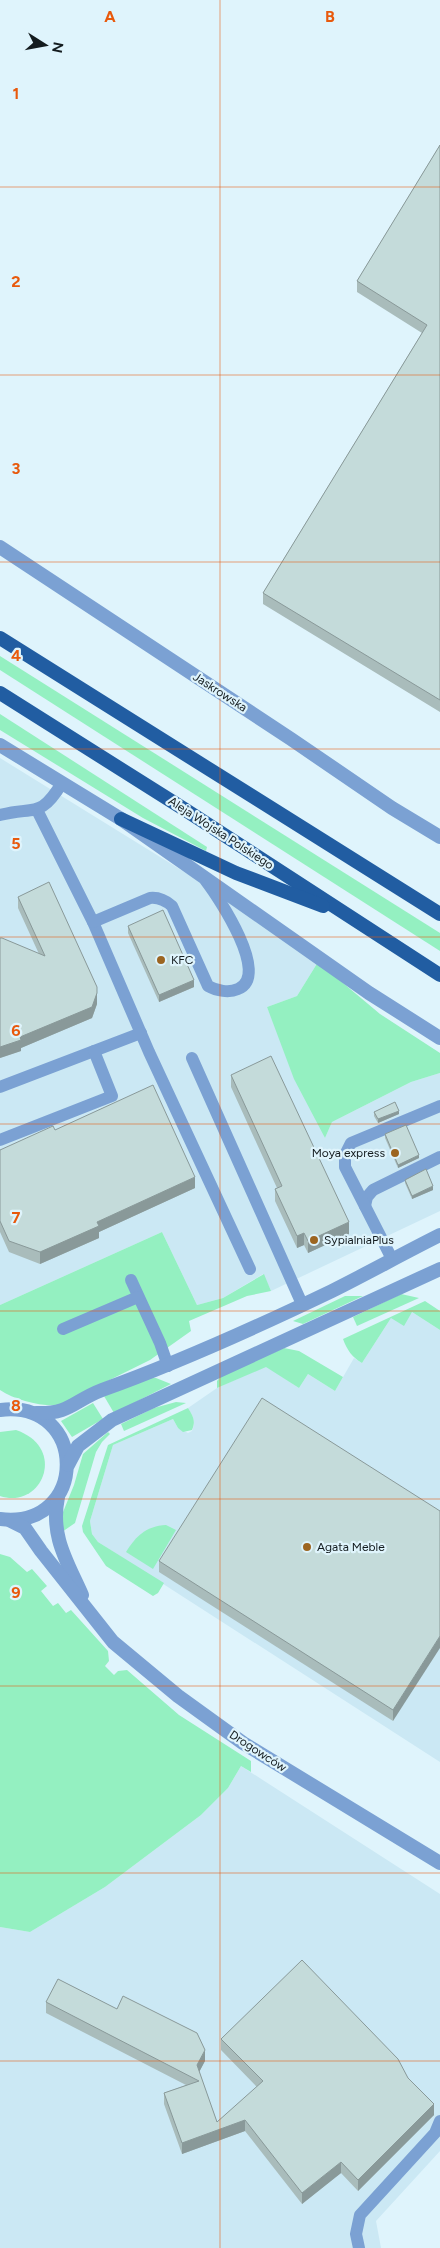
<svg xmlns="http://www.w3.org/2000/svg" width="440" height="2248" font-family="Figtree,sans-serif">
  <style>
    .built { fill: #cbe8f4 }
    .green { fill: #94f0c1 }
    .lines { fill: none; stroke-linecap: round; stroke-linejoin: round }
    .service { stroke: #7ba1d3; stroke-width: 12 }
    .minor { stroke: #7ba1d3; stroke-width: 14 }
    .primary { stroke: #215da2; stroke-width: 14 }
    .wall { fill: #a9bcbb }
    .shaded-wall { fill: #899999 }
    .building { fill: #c4dbda; stroke: #899999 }
    .grid { fill: none; stroke: #e8590c; stroke-width: 1; stroke-opacity: 0.55 }
    .poi-dot { fill: #9c6520; stroke: #dff4fc; stroke-width: 2 }
    .labels { text-anchor: middle; stroke-width: 4.5; stroke-linejoin: round; paint-order: stroke }
    .street-label { font-size: 12px; fill: #141c1f; stroke: #dff4fc }
    .poi-label { font-size: 12px; fill: #141c1f; stroke: #dff4fc; text-anchor: start }
    .grid-label { font-size: 16px; text-anchor: middle; font-weight: bold; fill: #e8590c; stroke: #dff4fc; stroke-width: 4.5; stroke-linejoin: round; paint-order: stroke }
  </style>
  <rect width="100%" height="100%" fill="#dff4fc"/>
  <g class="built">
    <polygon points="0,758 199,881 318,962 297,996 267,1007 325,1138 332,1122 411,1082 440,1073 440,1211 271,1291 263,1274 223,1298 197,1305 162,1232 0,1305"/>
    <polygon points="412,1312 440,1330 440,1762 98,1542 92,1534 90,1521 113,1445 173,1419 178,1428 188,1433 192,1431 194,1425 193,1417 188,1408 217,1388 266,1366 299,1388 308,1374 335,1391 354,1358 362,1363 391,1318"/>
    <polygon points="241,1766 440,1894 440,2151 376,2221 381,2248 0,2248 0,1927 30,1932 105,1887 201,1815 228,1788"/>
  </g>
  <g class="green">
    <polygon points="0,656 440,933 440,951 0,670"/>
    <polygon points="0,714 207,847 206,851 143,818 0,730"/>
    <polygon points="318,962 380,1014 440,1053 440,1073 411,1082 332,1122 325,1138 294,1079 267,1007 297,996"/>
    <path d="M 162,1232 L 197,1305 L 223,1298 L 264,1274 L 271,1291 L 247,1296 L 189,1321 L 191,1331 L 150,1360 L 59,1405 C 42,1407 15,1400 0,1390 L 0,1305 Z"/>
    <polygon points="401,1294 419,1298 357,1326 353,1317"/>
    <polygon points="345,1296 363,1296 303,1324 293,1321"/>
    <path d="M 425,1301 L 440,1311 L 440,1330 L 412,1312 L 404,1326 L 391,1318 L 362,1363 C 352,1357 347,1350 343,1339 Z"/>
    <polygon points="284,1348 299,1351 343,1377 335,1391 308,1374 299,1388 266,1367 217,1388 217,1381 222,1375"/>
    <polygon points="147,1378 156,1378 171,1384 114,1413 104,1396"/>
    <polygon points="176,1402 186,1403 124,1431 121,1424 154,1408"/>
    <polygon points="93,1403 103,1419 72,1437 61,1421"/>
    <path d="M 188,1408 C 193,1416 196,1421 192,1430 L 183,1432 L 178,1428 L 173,1419 L 113,1445 L 90,1521 L 92,1534 L 98,1542 L 164,1583 L 158,1593 L 153,1596 L 106,1566 L 83,1532 L 82,1526 L 108,1445 Z"/>
    <path d="M 16,1430 C 68,1448 42,1510 0,1496 L 0,1432 Z"/>
    <polygon points="108,1432 110,1434 102,1442 96,1452 75,1523 62,1532 61,1517 74,1485 83,1454"/>
    <path d="M 166,1525 L 176,1530 L 153,1569 L 126,1552 C 136,1536 146,1526 166,1525 Z"/>
    <polygon points="0,1554 10,1557 27,1572 32,1569 47,1586 41,1591 53,1606 58,1603 66,1613 71,1610 108,1651 109,1661 105,1666 114,1675 118,1671 127,1670 179,1715 251,1761 251,1772 241,1766 228,1788 201,1815 105,1887 30,1932 0,1927"/>
  </g>
  <g class="lines">
    <g class="service">
      <polyline points="37,810 93,922 149,1052 250,1269"/>
      <path d="M 0,815 C 35,806 40,819 62,783"/>
      <path d="M 93,922 L 150,898 C 159,897 165,900 172,906 L 208,986 C 217,991 229,993 238,989 C 271,976 219,898 206,881"/>
      <polyline points="192,1058 302,1304"/>
      <polyline points="0,1087 141,1033"/>
      <polyline points="0,1140 112,1096 94,1051"/>
      <polyline points="365,1206 367,1197 373,1190 440,1157"/>
      <polyline points="392,1259 345,1167 345,1155 351,1143 440,1106"/>
      <polyline points="131,1280 160,1343 168,1366"/>
      <polyline points="63,1329 138,1297"/>
      <polyline points="359,2248 356,2234 360,2215 435,2133 440,2121"/>
    </g>
    <g class="minor">
      <polyline points="0,547 291,739 392,808 440,837"/>
      <polyline points="0,745 121,819 369,993 440,1038"/>
      <path d="M 0,1410 C 89,1399 89,1530 0,1519"/>
      <path d="M 36,1413 C 71,1414 73,1401 102,1390 C 180,1362 257,1327 332,1291 C 368,1273 404,1253 440,1235"/>
      <polyline points="68,1465 78,1446 112,1420 440,1269"/>
      <path d="M 58,1497 C 50,1536 67,1561 82,1595"/>
      <polyline points="11,1521 25,1528 41,1551 113,1642 178,1696 243,1743 440,1863"/>
    </g>
    <g class="primary">
      <polyline points="0,638 440,914"/>
      <polyline points="0,693 184,809 440,975"/>
      <polyline points="121,819 236,873 323,906"/>
    </g>
  </g>
  <g class="wall">
    <polygon points="440,145 440,712 263,604 263,593 422,333 357,292 357,281"/>
    <polygon points="18,897 97,1004 92,1018 21,1048 21,1051 0,1058 39,954 18,908"/>
    <polygon points="128,926 194,987 159,1002 128,933"/>
    <polygon points="231,1075 349,1234 308,1253 304,1245 297,1248 275,1201 275,1189 277,1188 231,1087"/>
    <polygon points="374,1112 399,1114 378,1123 374,1116"/>
    <polygon points="55,1130 195,1188 99,1232 99,1238 40,1264 9,1252 0,1232 0,1150"/>
    <polygon points="385,1134 419,1158 398,1168 385,1138"/>
    <polygon points="405,1180 433,1190 412,1199 405,1183"/>
    <polygon points="440,1511 393,1721 159,1572 159,1561"/>
    <polygon points="46,2002 205,2061 199,2072 217,2122 257,2087 221,2050 221,2039 408,2078 434,2115 358,2191 341,2173 302,2204 245,2131 182,2154 164,2104 164,2093 186,2085 46,2013"/>
  </g>
  <g class="shaded-wall">
    <polygon points="194,980 194,987 159,1002 159,995"/>
    <polygon points="97,993 97,1004 92,1018 21,1048 21,1051 0,1058 0,1047 20,1037"/>
    <polygon points="399,1111 399,1114 378,1123 378,1119"/>
    <polygon points="419,1155 419,1158 398,1168 398,1165"/>
    <polygon points="195,1177 195,1188 99,1232 99,1238 40,1264 40,1252 97,1222"/>
    <polygon points="433,1186 433,1190 412,1199 412,1196"/>
    <polygon points="349,1222 349,1234 308,1253 308,1241"/>
    <polygon points="304,1233 304,1245 297,1248 297,1236"/>
    <polygon points="440,1636 440,1648 393,1721 393,1710"/>
    <polygon points="205,2050 205,2061 197,2076 197,2065"/>
    <polygon points="434,2104 434,2115 358,2191 358,2180"/>
    <polygon points="245,2120 245,2131 182,2154 182,2143"/>
    <polygon points="341,2162 341,2173 302,2204 302,2193"/>
  </g>
  <g class="building">
    <polygon points="440,145 440,700 263,593 427,325 357,281"/>
    <polygon points="49,882 97,987 97,993 92,1007 20,1037 21,1040 0,1047 0,938 2,938 45,956 18,897"/>
    <polygon points="163,910 194,980 159,995 128,926"/>
    <polygon points="271,1056 349,1222 308,1241 304,1233 297,1236 275,1189 282,1186 231,1075"/>
    <polygon points="153,1085 195,1177 97,1222 99,1226 40,1252 9,1241 0,1221 0,1150 53,1126 55,1130"/>
    <polygon points="395,1102 399,1111 378,1119 374,1112"/>
    <polygon points="406,1125 419,1155 398,1165 385,1134"/>
    <polygon points="426,1169 433,1186 412,1196 405,1180"/>
    <polygon points="262,1398 440,1511 440,1636 393,1710 159,1561"/>
    <polygon points="302,1960 398,2059 408,2078 434,2104 358,2180 341,2162 302,2193 245,2120 182,2143 164,2093 199,2081 46,2002 58,1979 117,2009 123,1996 197,2033 205,2050 197,2065 217,2122 263,2081 221,2039"/>
  </g>
  <path class="grid" d="M 220,0 L 220,2248M 0,187 L 440,187M 0,375 L 440,375M 0,562 L 440,562M 0,749 L 440,749M 0,937 L 440,937M 0,1124 L 440,1124M 0,1311 L 440,1311M 0,1499 L 440,1499M 0,1686 L 440,1686M 0,1873 L 440,1873M 0,2061 L 440,2061"/>
  <g class="poi-dot">
    <circle cx="161" cy="960" r="5"/>
    <circle cx="395" cy="1153" r="5"/>
    <circle cx="314" cy="1240" r="5"/>
    <circle cx="307" cy="1547" r="5"/>
  </g>
  <g class="labels">
    <g class="street-label">
      <text transform="translate(220 692) rotate(33)" y="4">Jaskrowska</text>
      <text transform="translate(221 833) rotate(33)" y="4">Aleja Wojska Polskiego</text>
      <text transform="translate(258 1751) rotate(33)" y="4">Drogowców</text>
    </g>
    <g class="poi-label">
      <text x="171" y="964">KFC</text>
      <text x="385" y="1157" text-anchor="end">Moya express</text>
      <text x="324" y="1244">SypialniaPlus</text>
      <text x="317" y="1551">Agata Meble</text>
    </g>
  </g>
  <g class="grid-label">
    <text x="110" y="22">A</text>
    <text x="330" y="22">B</text>
    <text x="16" y="99">1</text>
    <text x="16" y="287">2</text>
    <text x="16" y="474">3</text>
    <text x="16" y="661">4</text>
    <text x="16" y="849">5</text>
    <text x="16" y="1036">6</text>
    <text x="16" y="1223">7</text>
    <text x="16" y="1411">8</text>
    <text x="16" y="1598">9</text>
  </g>
  <g transform="translate(45 45) rotate(101)" stroke="#dff4fc" stroke-width="4" paint-order="stroke">
  <path d="M0-4L9 19L0 12L-9 19Z" fill="#141c1f"/>
  <text y="-8" font-size="14" font-weight="bold" text-anchor="middle" fill="#141c1f">N</text>
  </g>
</svg>
